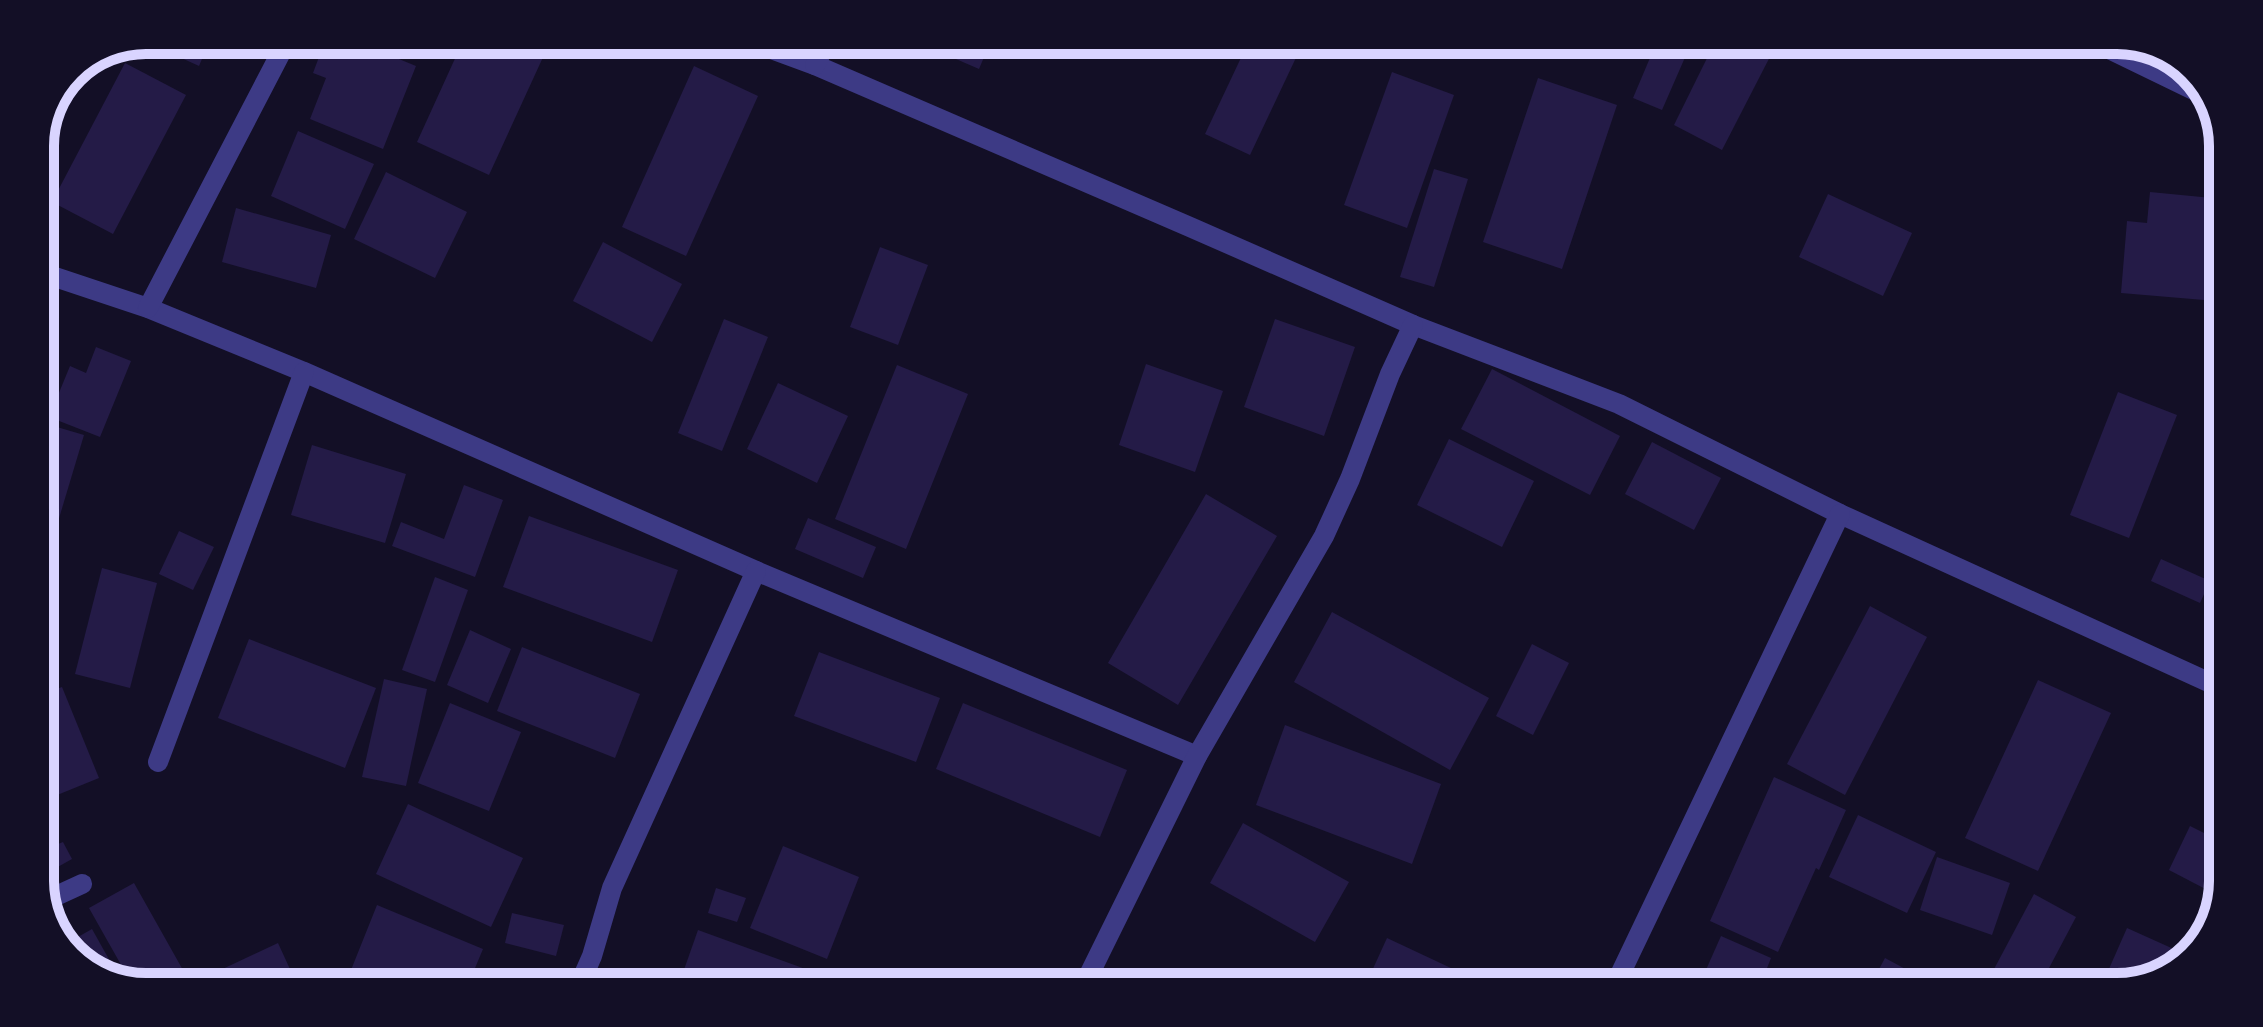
<svg xmlns="http://www.w3.org/2000/svg" width="2263" height="1027" font-family="'Asap Condensed',sans-serif">
  <style>
    .building { fill: #241b47 }
    .lines { fill: none; stroke-linecap: round; stroke-linejoin: round }
    .minor { stroke: #3d3a85; stroke-width: 20 }
    .rim { fill: none; stroke: #d9d4ff; stroke-width: 10 }
  </style>
  <rect width="100%" height="100%" fill="#130f26"/>
  <g class="building">
    <polygon points="210,40 199,66 144,41 146,40"/>
    <polygon points="325,41 355,41 416,66 383,149 310,119 326,78 313,73"/>
    <polygon points="383,41 418,41 412,54"/>
    <polygon points="463,41 550,42 489,175 417,142"/>
    <polygon points="919,43 990,43 979,69"/>
    <polygon points="1247,45 1302,45 1250,155 1205,134"/>
    <polygon points="1655,46 1690,46 1662,110 1633,98"/>
    <polygon points="1713,46 1775,47 1722,150 1674,125"/>
    <polygon points="91,63 70,104 59,98 71,71"/>
    <polygon points="125,63 186,95 113,234 52,202"/>
    <polygon points="694,66 758,96 686,256 622,227"/>
    <polygon points="1392,72 1454,95 1407,228 1344,205"/>
    <polygon points="1538,78 1617,105 1562,269 1483,242"/>
    <polygon points="54,108 57,109 40,157 40,139"/>
    <polygon points="298,131 374,164 345,229 271,196"/>
    <polygon points="1434,169 1468,179 1434,287 1400,277"/>
    <polygon points="386,172 467,212 435,278 354,239"/>
    <polygon points="2150,192 2212,198 2204,300 2121,293 2127,221 2147,223"/>
    <polygon points="1828,194 1912,233 1883,296 1799,257"/>
    <polygon points="236,208 331,235 316,288 222,262"/>
    <polygon points="603,242 682,284 652,342 573,301"/>
    <polygon points="880,247 928,265 898,345 850,327"/>
    <polygon points="724,319 768,337 722,451 678,433"/>
    <polygon points="1275,319 1355,347 1324,436 1244,407"/>
    <polygon points="96,347 131,361 100,437 49,417 70,366 86,373"/>
    <polygon points="1146,364 1223,391 1195,472 1119,445"/>
    <polygon points="897,365 968,394 906,549 835,519"/>
    <polygon points="1492,369 1620,436 1590,495 1461,429"/>
    <polygon points="778,383 848,416 817,483 747,449"/>
    <polygon points="2118,392 2177,415 2129,538 2070,515"/>
    <polygon points="40,422 84,435 54,535 40,531"/>
    <polygon points="1449,439 1534,481 1502,547 1417,505"/>
    <polygon points="1652,442 1721,478 1694,530 1625,494"/>
    <polygon points="312,445 406,474 385,543 291,515"/>
    <polygon points="464,485 503,500 475,577 392,546 401,522 444,539"/>
    <polygon points="1206,494 1277,536 1178,705 1108,663"/>
    <polygon points="529,516 678,570 652,642 503,587"/>
    <polygon points="808,518 876,547 863,578 795,549"/>
    <polygon points="179,531 214,547 193,590 159,574"/>
    <polygon points="2161,559 2210,581 2200,603 2151,581"/>
    <polygon points="102,568 157,583 130,688 75,674"/>
    <polygon points="435,577 468,590 435,682 402,670"/>
    <polygon points="1870,606 1927,637 1845,795 1787,764"/>
    <polygon points="1332,612 1489,698 1450,770 1294,682"/>
    <polygon points="470,630 511,649 488,703 447,685"/>
    <polygon points="249,639 376,688 345,768 218,718"/>
    <polygon points="1532,644 1569,663 1533,735 1496,716"/>
    <polygon points="522,647 640,694 615,758 497,711"/>
    <polygon points="819,652 940,698 916,762 794,716"/>
    <polygon points="384,679 427,689 406,786 362,777"/>
    <polygon points="2038,680 2111,713 2038,871 1965,838"/>
    <polygon points="62,687 99,778 40,802 40,695"/>
    <polygon points="450,703 521,732 489,811 418,783"/>
    <polygon points="963,703 1127,770 1100,837 936,769"/>
    <polygon points="1285,725 1441,784 1412,864 1256,805"/>
    <polygon points="1774,777 1846,810 1819,870 1816,868 1778,952 1710,921"/>
    <polygon points="408,804 523,858 491,927 376,874"/>
    <polygon points="1858,815 1936,852 1907,913 1829,877"/>
    <polygon points="1243,823 1349,882 1315,942 1210,883"/>
    <polygon points="2190,826 2216,839 2215,894 2169,870"/>
    <polygon points="63,842 72,859 47,873 40,859 40,851"/>
    <polygon points="783,846 859,877 827,959 750,928"/>
    <polygon points="1937,857 2010,883 1992,935 1920,910"/>
    <polygon points="134,883 188,979 129,979 89,908"/>
    <polygon points="716,888 746,898 737,922 708,913"/>
    <polygon points="2034,894 2076,917 2039,987 1985,986"/>
    <polygon points="2215,904 2215,922 2199,941 2196,940"/>
    <polygon points="377,905 483,949 470,980 347,980"/>
    <polygon points="512,913 564,925 556,956 505,943"/>
    <polygon points="2127,928 2187,955 2176,969 2118,987 2101,987"/>
    <polygon points="92,929 120,979 105,979 62,946"/>
    <polygon points="698,930 811,971 807,982 680,981"/>
    <polygon points="1721,936 1771,958 1760,986 1735,985 1705,972"/>
    <polygon points="1387,938 1485,984 1366,984"/>
    <polygon points="278,943 295,980 214,979 212,974"/>
    <polygon points="1885,958 1937,986 1870,986"/>
    <polygon points="1650,978 1667,985 1647,985"/>
  </g>
  <g class="lines">
    <g class="minor">
      <polyline points="752,42 815,65 1190,227 1413,325 1619,404 1840,514 2217,686"/>
      <polyline points="2107,48 2208,97"/>
      <polyline points="815,65 826,43"/>
      <polyline points="40,272 148,308 304,372 756,571 1197,756"/>
      <polyline points="148,308 287,41"/>
      <polyline points="158,762 304,372"/>
      <polyline points="45,901 82,884"/>
      <polyline points="581,981 592,956 612,888 756,571"/>
      <polyline points="1085,983 1197,756 1324,536 1350,479 1390,374 1413,325"/>
      <polyline points="1615,985 1840,514"/>
    </g>
  </g>
  <path d="M0 0H2263V1027H0ZM146 54H2117A92 92 0 0 1 2209 146V881A92 92 0 0 1 2117 973H146A92 92 0 0 1 54 881V146A92 92 0 0 1 146 54Z" fill="#130f26" fill-rule="evenodd"/>
  <path class="rim" d="M146 54H2117A92 92 0 0 1 2209 146V881A92 92 0 0 1 2117 973H146A92 92 0 0 1 54 881V146A92 92 0 0 1 146 54Z"/>
</svg>
